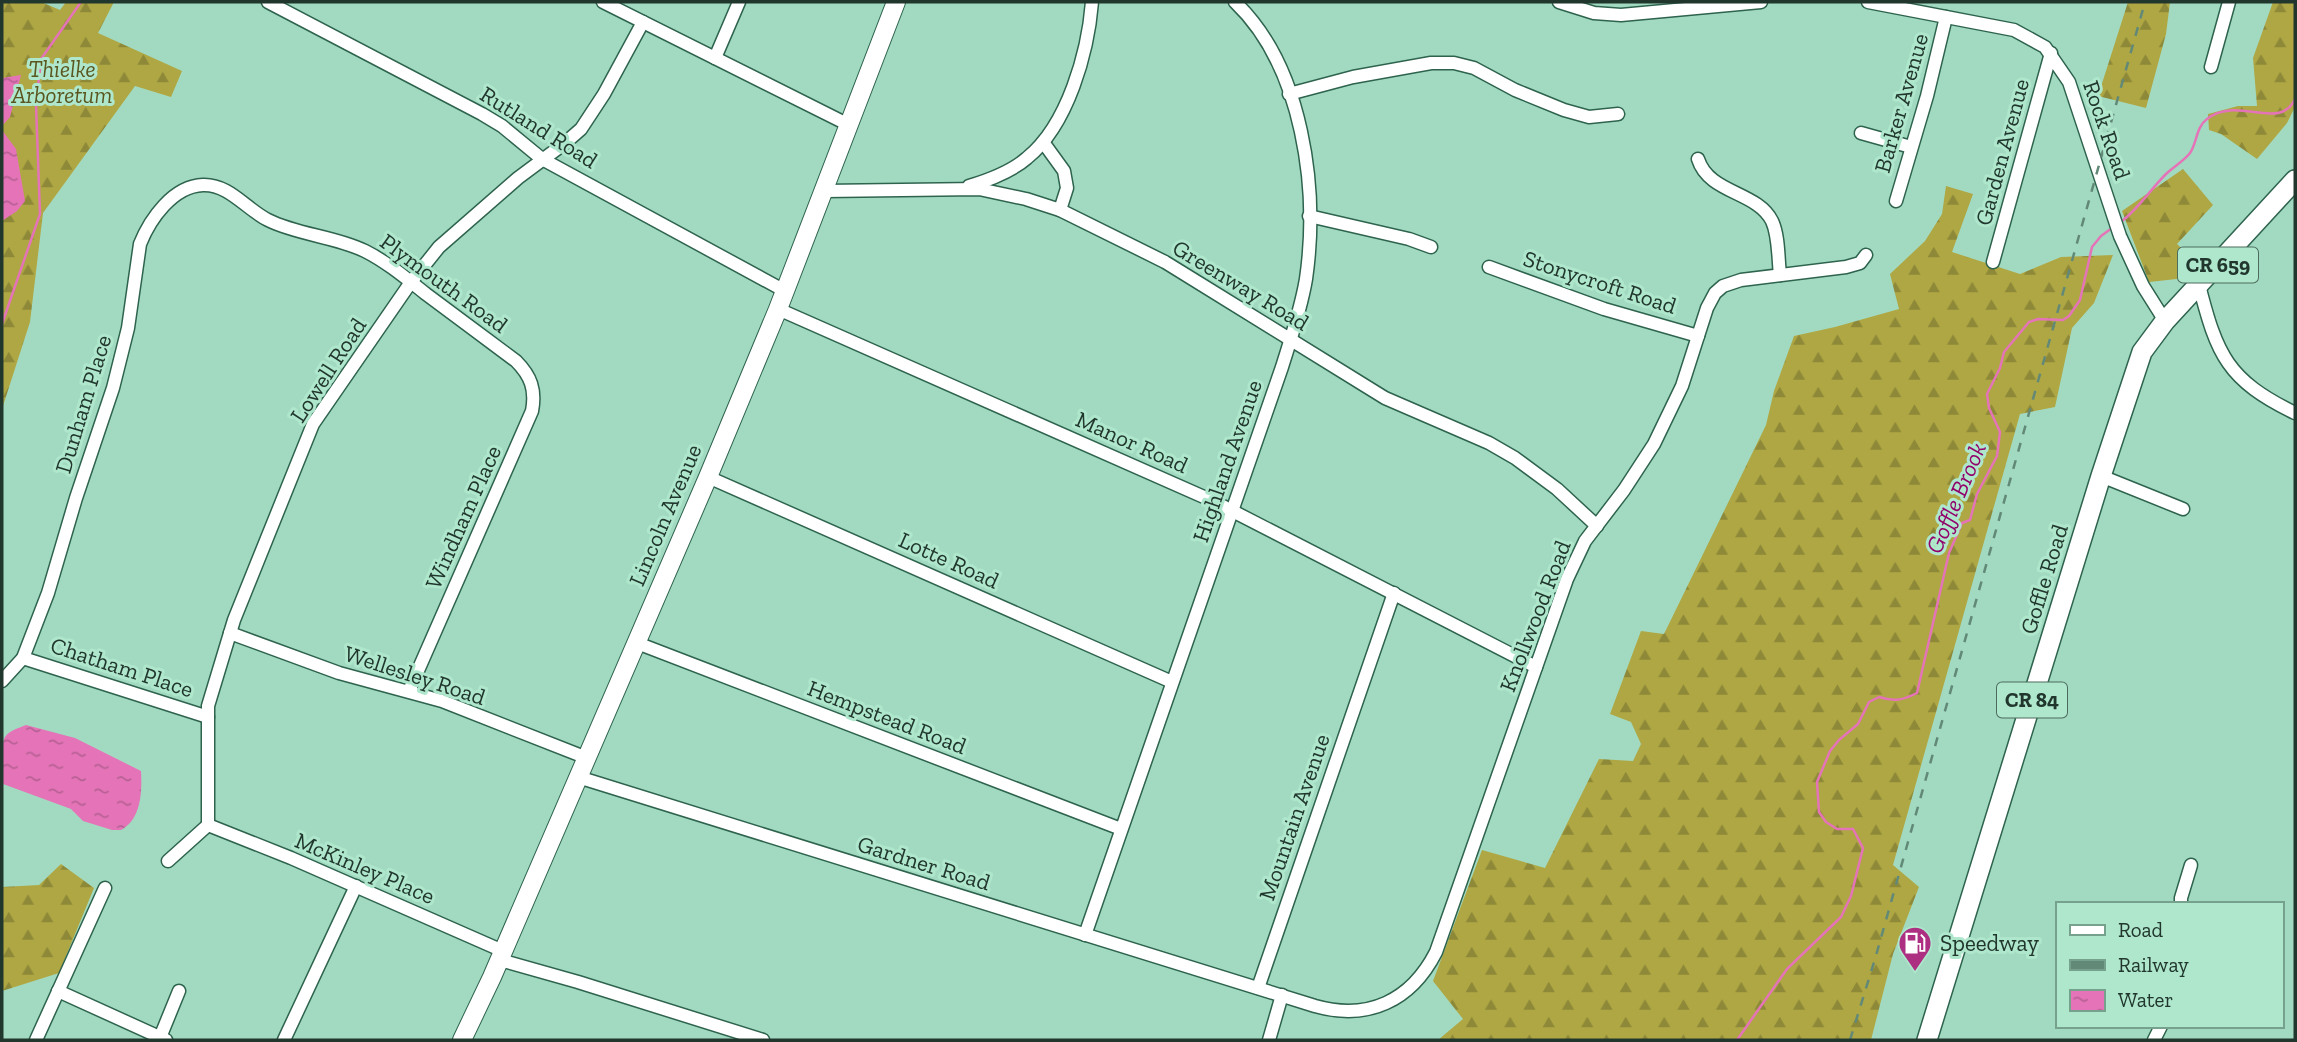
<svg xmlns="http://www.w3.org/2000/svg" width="2297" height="1042" font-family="'Zilla Slab',serif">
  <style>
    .forest { fill: url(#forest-firs) }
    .water { fill: url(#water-ripples) }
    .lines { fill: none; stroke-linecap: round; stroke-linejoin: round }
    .stream { stroke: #e474b7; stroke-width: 2.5 }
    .street-casing { stroke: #2e634e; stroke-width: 15 }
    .secondary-casing { stroke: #2e634e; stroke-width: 20 }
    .primary-casing { stroke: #2e634e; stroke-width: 22 }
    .street { stroke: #fff; stroke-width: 12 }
    .secondary { stroke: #fff; stroke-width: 18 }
    .primary { stroke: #fff; stroke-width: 19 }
    .rail { stroke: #628977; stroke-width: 2.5; stroke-dasharray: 9 9; stroke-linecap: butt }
    .labels { text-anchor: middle; stroke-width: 6; stroke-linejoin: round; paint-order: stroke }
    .shield { fill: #afe7cd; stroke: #4c6c5d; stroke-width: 2 }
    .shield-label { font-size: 21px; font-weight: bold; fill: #21372d }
    .park-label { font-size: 23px; font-style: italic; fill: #5a561f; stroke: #afe7cd }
    .street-label { font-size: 23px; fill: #21372d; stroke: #afe7cd }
    .poi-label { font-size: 23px; fill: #21372d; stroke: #afe7cd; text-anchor: start }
    .water-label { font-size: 24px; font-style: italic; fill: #920069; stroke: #afe7cd }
  </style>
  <defs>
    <pattern id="forest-firs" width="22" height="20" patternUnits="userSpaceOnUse" patternTransform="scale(1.75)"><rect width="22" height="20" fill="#afa743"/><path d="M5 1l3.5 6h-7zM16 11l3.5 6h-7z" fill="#8e8938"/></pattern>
    <pattern id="water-ripples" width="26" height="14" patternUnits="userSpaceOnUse" patternTransform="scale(1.75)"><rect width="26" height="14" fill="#e474b7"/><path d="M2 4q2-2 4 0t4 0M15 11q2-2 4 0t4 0" fill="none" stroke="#b86095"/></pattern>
  </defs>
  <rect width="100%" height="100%" fill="#a2dac1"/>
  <g class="forest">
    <polygon points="2,2 41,2 60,10 66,2 114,2 98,33 182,71 171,97 135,86 43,213 30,322 2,409"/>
    <polygon points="2128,2 2170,2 2166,34 2146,108 2098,96"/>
    <polygon points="2273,2 2295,2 2295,107 2287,123 2257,159 2221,134 2209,130 2208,114 2238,106 2257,106 2253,58"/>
    <polygon points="2183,169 2213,205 2177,244 2202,267 2186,278 2149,282 2122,211"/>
    <polygon points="1946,186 1973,194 1952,252 2020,274 2061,257 2113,255 2094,303 2072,328 2055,407 2020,414 1893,865 1919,887 1893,954 1871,1040 1438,1040 1463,1019 1433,981 1482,850 1545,868 1599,759 1633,761 1641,744 1631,722 1610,714 1641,631 1664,634 1766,425 1774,391 1794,336 1835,327 1899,309 1890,274 1925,241 1942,214"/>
    <polygon points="61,864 94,888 59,973 2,991 2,887 39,885"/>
  </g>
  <g class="water">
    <polygon points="21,75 10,117 2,126 2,78"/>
    <polygon points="2,130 16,149 25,201 17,211 2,221"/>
    <path d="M 26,725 L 75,738 L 141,771 C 142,790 142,819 121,830 L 112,830 L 83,821 L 71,809 L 3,784 C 0,773 0,747 5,737 C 10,730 19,728 26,725 Z"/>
  </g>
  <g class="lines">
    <g class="stream">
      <path d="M 2121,222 C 2139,208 2150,190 2166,174 C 2173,167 2184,161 2190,153 C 2197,143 2196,127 2207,119 C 2237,95 2280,132 2295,99"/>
      <polyline points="2,324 40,214 36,105 41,59 81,2"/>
      <path d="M 1737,1040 L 1787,969 L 1841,917 L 1851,896 L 1863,848 L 1853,829 L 1837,829 L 1826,822 L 1819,812 L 1817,782 L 1830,751 L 1839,740 L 1858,724 L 1869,702 L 1879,697 C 1895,702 1903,700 1917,693 L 1949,553 L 1962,523 L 1970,520 L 1977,494 L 1997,456 L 2000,432 L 1989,408 L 1987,394 L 2000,368 L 2004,352 L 2029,322 L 2038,319 L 2063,320 L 2069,316 L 2080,300 L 2092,247 L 2101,236 L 2112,228"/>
    </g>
    <defs>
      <g id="street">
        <polyline points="268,2 482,114 502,126 542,159 785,291"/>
        <polyline points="603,2 849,125"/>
        <polyline points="1559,2 1594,13 1621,15 1761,2"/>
        <polyline points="1868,2 2014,30 2045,47 2069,82 2120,236 2143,286 2165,321"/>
        <polyline points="715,58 739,2"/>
        <polyline points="2211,67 2229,2"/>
        <polyline points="1289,94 1353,77 1431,63 1454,63 1474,68 1515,90 1564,110 1589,117 1618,114"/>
        <polyline points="1861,133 1911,147"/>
        <polyline points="1043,142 1064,171 1067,188 1060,210"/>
        <path d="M 1698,159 C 1709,194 1757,191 1772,221 C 1779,236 1778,258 1780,275"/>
        <path d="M 969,186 C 989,180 1011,172 1027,158 C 1068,125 1088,52 1092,2"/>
        <polyline points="824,191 979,189 1026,199 1060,210 1165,262 1385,398 1489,443 1515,458 1557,489 1597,526"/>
        <polyline points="1896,201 1927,96 1946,17"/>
        <polyline points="1309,216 1409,239 1431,247"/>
        <polyline points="1993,262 2051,53"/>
        <polyline points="1489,267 1604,309 1698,336"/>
        <path d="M 2199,285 C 2217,355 2227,380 2295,413"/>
        <polyline points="778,309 1213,501 1536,667"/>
        <polyline points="2101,476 2183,509"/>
        <polyline points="708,477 1172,682"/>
        <polyline points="230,633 339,673 442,701 587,758"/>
        <polyline points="637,643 1121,829"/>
        <polyline points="23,658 208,717"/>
        <path d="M 2,681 L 23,658 L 48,593 L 76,498 L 113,388 L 128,328 L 140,244 C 150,219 173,186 203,185 C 229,184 246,209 268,220 C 298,235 334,236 365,251 C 387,262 407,279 426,294 C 456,316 486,339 516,361 C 531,376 536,390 532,411 L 409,691"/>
        <path d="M 578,777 L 1315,1006 C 1368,1021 1411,1001 1436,952 L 1567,579 L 1585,541 L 1624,490 L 1654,444 L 1682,386 L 1707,308 L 1715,293 L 1723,286 L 1741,280 L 1846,267 L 1860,263 L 1866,255"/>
        <polyline points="208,825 208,706 234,620 313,424 411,282 439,247 518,178 565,143 581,129 604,94 643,22"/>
        <polyline points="208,825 291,858 503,951"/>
        <polyline points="168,861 208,825"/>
        <polyline points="2181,904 2181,898 2191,865"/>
        <path d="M 1085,935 L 1282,367 C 1291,338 1301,309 1306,279 C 1319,189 1303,67 1235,2"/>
        <polyline points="500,960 578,982 763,1040"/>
        <polyline points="1258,988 1394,593"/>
        <polyline points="58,991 166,1040"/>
        <polyline points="36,1040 105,888"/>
        <polyline points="159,1040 179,991"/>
        <polyline points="284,1040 356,886"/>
        <polyline points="1269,1040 1282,995"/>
        <polyline points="2154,1040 2161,1026"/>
      </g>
      <polyline id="secondary" points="462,1040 492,977 708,477 778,309 896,2"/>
      <polyline id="primary" points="1927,1040 2101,476 2142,352 2165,321 2295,180"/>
    </defs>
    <use href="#street" class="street-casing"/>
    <use href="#secondary" class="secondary-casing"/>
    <use href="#primary" class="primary-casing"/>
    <use href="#street" class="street"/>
    <use href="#secondary" class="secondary"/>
    <use href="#primary" class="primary"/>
    <polyline class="rail" points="1850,1040 1875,959 2145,2"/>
  </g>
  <defs>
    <symbol id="fuel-pin" viewBox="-11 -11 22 30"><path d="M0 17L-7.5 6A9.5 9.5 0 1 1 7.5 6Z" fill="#ac2f81" stroke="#afe7cd"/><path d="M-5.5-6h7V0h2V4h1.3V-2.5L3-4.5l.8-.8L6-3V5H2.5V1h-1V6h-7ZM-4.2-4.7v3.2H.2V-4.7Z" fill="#fff"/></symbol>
  </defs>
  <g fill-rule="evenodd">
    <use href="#fuel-pin" x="1896" y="924" width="38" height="52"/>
  </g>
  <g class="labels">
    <g class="shield">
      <rect x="2178" y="247.5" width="80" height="35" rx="5"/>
      <rect x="1997" y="682.5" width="70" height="35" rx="5"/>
    </g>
    <g class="shield-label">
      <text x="2218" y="272">CR 659</text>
      <text x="2032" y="707">CR 84</text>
    </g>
    <g class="park-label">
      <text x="62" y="77">Thielke<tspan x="62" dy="26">Arboretum</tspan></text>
    </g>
    <g class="street-label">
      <text transform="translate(1901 103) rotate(-74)" y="8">Barker Avenue</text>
      <text transform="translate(539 127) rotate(32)" y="8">Rutland Road</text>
      <text transform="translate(2107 130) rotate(71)" y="8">Rock Road</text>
      <text transform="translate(2002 152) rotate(-75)" y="8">Garden Avenue</text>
      <text transform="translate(1600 282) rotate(18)" y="8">Stonycroft Road</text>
      <text transform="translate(444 283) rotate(36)" y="8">Plymouth Road</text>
      <text transform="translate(1241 285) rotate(31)" y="8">Greenway Road</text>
      <text transform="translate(328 370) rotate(-57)" y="8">Lowell Road</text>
      <text transform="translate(83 404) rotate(-73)" y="8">Dunham Place</text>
      <text transform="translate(1132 442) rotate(24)" y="8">Manor Road</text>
      <text transform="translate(1227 461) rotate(-71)" y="8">Highland Avenue</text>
      <text transform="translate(665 515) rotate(-67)" y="8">Lincoln Avenue</text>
      <text transform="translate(463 517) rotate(-66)" y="8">Windham Place</text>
      <text transform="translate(949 560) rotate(24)" y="8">Lotte Road</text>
      <text transform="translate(2044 579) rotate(-73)" y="8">Goffle Road</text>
      <text transform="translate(1535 616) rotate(-69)" y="8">Knollwood Road</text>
      <text transform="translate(122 667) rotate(18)" y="8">Chatham Place</text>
      <text transform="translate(415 675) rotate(18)" y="8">Wellesley Road</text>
      <text transform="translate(887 717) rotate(21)" y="8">Hempstead Road</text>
      <text transform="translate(1294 817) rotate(-71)" y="8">Mountain Avenue</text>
      <text transform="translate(924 863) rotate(17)" y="8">Gardner Road</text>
      <text transform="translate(365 868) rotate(23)" y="8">McKinley Place</text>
    </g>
    <g class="poi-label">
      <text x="1940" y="951">Speedway</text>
    </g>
    <g class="water-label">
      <text transform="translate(1956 498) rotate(-67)" y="8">Goffle Brook</text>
    </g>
  </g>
  <rect width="2297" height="1042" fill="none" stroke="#21372d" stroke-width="7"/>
  <rect x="2056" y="902" width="228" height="126" fill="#afe7cd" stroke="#76a18d" stroke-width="2"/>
  <rect x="2070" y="925" width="35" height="10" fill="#ffffff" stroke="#76a18d" stroke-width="2"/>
  <text x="2118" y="937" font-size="21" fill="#21372d">Road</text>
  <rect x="2070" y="960" width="35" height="10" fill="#628977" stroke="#76a18d" stroke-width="2"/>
  <text x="2118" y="972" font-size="21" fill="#21372d">Railway</text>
  <rect x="2070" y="990" width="35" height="21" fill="url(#water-ripples)" stroke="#76a18d" stroke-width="2"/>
  <text x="2118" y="1007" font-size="21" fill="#21372d">Water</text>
</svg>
